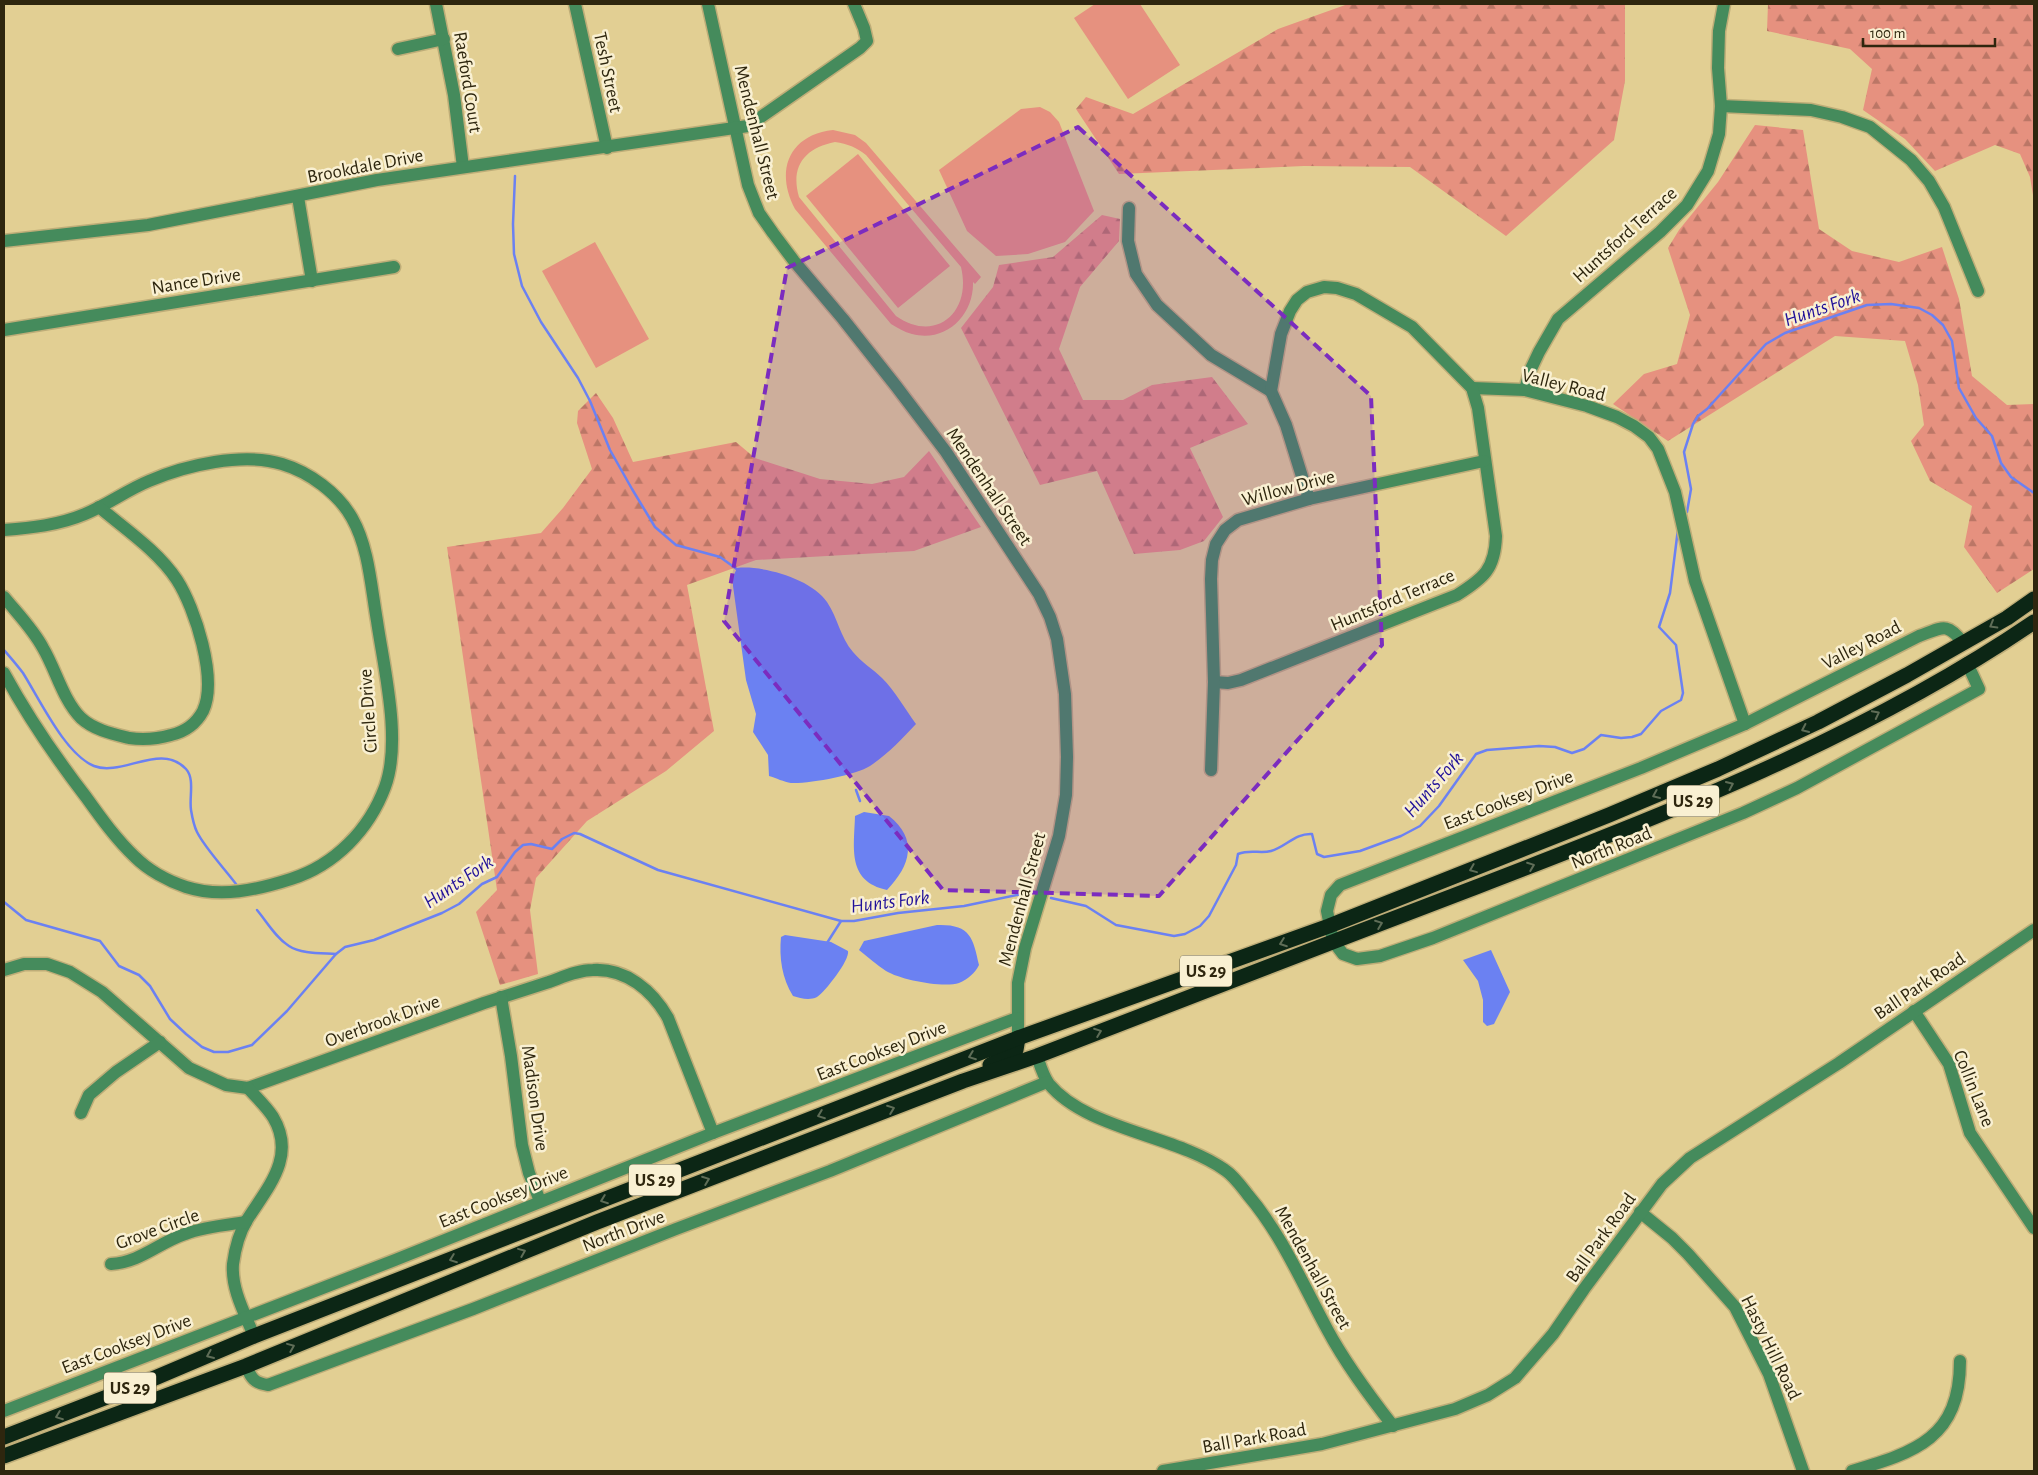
<svg xmlns="http://www.w3.org/2000/svg" width="2038" height="1475" font-family="'Alegreya Sans',sans-serif">
  <style>
    .forest { fill: url(#forest-firs) }
    .green { fill: #e6917f; fill-rule: evenodd }
    .water { fill: #6b81f2 }
    .lines { fill: none; stroke-linecap: round; stroke-linejoin: round }
    .stream { stroke: #6b81f2; stroke-width: 2.5 }
    .minor-casing { stroke: #bead78; stroke-width: 15 }
    .highway-casing { stroke: #bead78; stroke-width: 18 }
    .minor { stroke: #458b5c; stroke-width: 12 }
    .highway { stroke: #0c2615; stroke-width: 15 }
    .oneway { stroke: #5f6d57 }
    .marked { fill: #7b2cbf; fill-opacity: 0.2; stroke: #7b2cbf; stroke-width: 4; stroke-dasharray: 10 6; stroke-linejoin: round }
    .labels { text-anchor: middle; stroke-width: 5; stroke-linejoin: round; paint-order: stroke }
    .shield { fill: #f9f0d2; stroke: #6b6349; stroke-width: 1 }
    .shield-label { font-size: 18px; font-weight: bold; fill: #2e260e }
    .street-label { font-size: 19px; fill: #2e260e; stroke: #f9f0d2 }
    .water-label { font-size: 20px; font-style: italic; fill: #201099; stroke: #f9f0d2 }
  </style>
  <defs>
    <pattern id="forest-firs" width="22" height="20" patternUnits="userSpaceOnUse" patternTransform="scale(1.25)"><rect width="22" height="20" fill="#e6917f"/><path d="M5 1l3.5 6h-7zM16 11l3.5 6h-7z" fill="#bb7666"/></pattern>
  </defs>
  <rect width="100%" height="100%" fill="#e2cf93"/>
  <g class="forest">
    <polygon points="1348,4 1625,4 1625,81 1614,140 1506,236 1410,167 1304,166 1119,174 1076,109 1086,97 1133,114 1278,29"/>
    <polygon points="1768,4 2034,4 2034,201 2030,177 2020,154 1995,145 1935,171 1905,139 1863,110 1872,69 1850,49 1767,31"/>
    <polygon points="1755,125 1803,130 1819,229 1852,251 1899,262 1942,247 1959,299 1972,376 2007,405 2034,404 2034,569 1997,593 1964,547 1972,506 1930,481 1911,441 1924,425 1918,385 1905,341 1835,336 1668,441 1613,404 1644,374 1677,364 1690,315 1668,248 1679,230 1718,182"/>
    <polygon points="1102,215 1120,219 1119,241 1080,287 1059,349 1083,400 1123,400 1152,385 1212,377 1248,424 1190,448 1223,517 1204,541 1180,550 1134,554 1097,471 1040,485 961,328 993,287 999,265 1053,257"/>
    <polygon points="596,393 613,418 633,462 736,442 755,458 820,479 872,484 904,477 929,451 981,527 914,551 756,560 687,585 714,731 666,771 587,821 536,878 530,910 538,974 500,985 476,912 497,890 447,547 541,533 563,508 592,469 577,423 578,411"/>
  </g>
  <g class="green">
    <polygon points="1095,4 1140,4 1180,65 1128,99 1074,18"/>
    <polygon points="1040,107 1050,112 1059,122 1094,211 1065,242 1028,254 996,256 967,231 939,170 1021,109"/>
    <path d="M 833,130 L 855,135 L 866,143 L 981,277 L 975,284 L 973,282 C 974,315 946,343 912,334 C 904,332 898,328 891,324 L 795,209 C 775,172 788,135 833,130 ZM 835,142 C 848,144 856,147 866,155 L 961,267 C 972,312 936,344 896,316 L 799,197 C 790,166 805,148 835,142 Z"/>
    <polygon points="858,154 950,266 898,308 806,196"/>
    <polygon points="595,242 649,339 596,368 542,271"/>
  </g>
  <g class="water">
    <path d="M 737,568 C 763,565 812,579 827,602 C 838,618 840,637 853,652 C 861,662 873,669 882,678 C 895,691 905,709 916,724 C 902,739 888,754 870,766 C 856,775 809,784 791,783 C 784,782 776,778 769,776 L 768,755 L 753,732 L 756,714 L 746,680 L 733,586 L 733,577 Z"/>
    <path d="M 864,812 L 889,816 C 918,839 911,865 887,890 C 847,881 854,849 855,816 Z"/>
    <path d="M 937,925 C 970,924 973,937 979,965 C 975,973 968,979 959,983 C 943,988 901,980 886,971 C 877,965 868,957 859,950 L 864,941 Z"/>
    <path d="M 785,935 L 831,942 L 848,951 C 850,960 825,992 817,997 C 809,1001 800,998 793,996 C 782,978 779,958 781,937 Z"/>
    <polygon points="1491,950 1510,992 1494,1024 1487,1026 1483,1022 1483,1000 1478,981 1463,960"/>
  </g>
  <g class="lines">
    <g class="stream">
      <polyline points="515,176 513,224 514,254 522,286 541,322 578,378 590,401 610,450 632,489 655,527 676,545 720,557 738,570"/>
      <polyline points="1687,512 1691,489 1684,452 1693,424 1698,416 1707,409 1766,344 1785,333 1867,305 1891,304 1919,308 1932,315 1943,325 1952,341 1959,388 1976,418 1992,436 2001,463 2011,477 2034,493"/>
      <path d="M 4,650 C 10,657 17,665 23,673 C 40,700 65,754 94,766 C 122,777 161,742 186,769 C 195,779 189,797 191,810 C 192,816 194,826 197,832 C 205,848 224,868 236,884"/>
      <polyline points="856,790 860,801"/>
      <path d="M 1051,898 L 1086,906 L 1116,925 L 1174,936 L 1185,934 L 1200,926 L 1209,916 L 1236,865 L 1238,854 C 1251,849 1260,854 1271,851 C 1286,847 1295,833 1312,834 L 1317,854 L 1324,857 L 1360,851 L 1401,836 L 1420,826 L 1439,806 L 1476,754 L 1487,750 L 1539,746 L 1555,747 L 1572,753 L 1584,749 L 1601,735 L 1621,738 L 1632,737 L 1641,734 L 1661,711 L 1681,700 L 1683,693 L 1676,645 L 1659,627 L 1670,593 L 1678,529"/>
      <polyline points="4,902 26,920 100,941 119,966 139,975 150,986 170,1019 186,1034 202,1047 214,1052 228,1052 252,1045 287,1011 336,954 345,947 374,940 442,913 459,904 482,884 497,877 515,852 523,845 531,844 552,849 562,839 574,833 580,834 658,870 841,921 854,921 898,913 964,906 1031,892"/>
      <path d="M 257,910 C 267,922 276,938 289,946 C 301,954 321,953 336,954"/>
      <polyline points="827,943 841,921"/>
      <polyline points="2034,1471 2034,1470"/>
    </g>
    <defs>
      <g id="minor">
        <polyline points="436,4 454,95 463,167"/>
        <polyline points="575,4 607,148"/>
        <polyline points="708,4 748,185 759,213 773,233 794,261 843,319 896,386 946,452 1039,594 1050,617 1057,639 1065,694 1067,757 1066,795 1059,836 1025,948 1018,983 1018,1038"/>
        <polyline points="398,49 444,39"/>
        <polyline points="1721,106 1811,110 1842,117 1870,127 1911,160 1929,181 1944,207 1978,291"/>
        <polyline points="298,197 312,281"/>
        <polyline points="1129,208 1128,241 1136,274 1157,305 1211,355 1271,391"/>
        <polyline points="4,241 148,225 377,180 748,126 860,48 867,41 864,28 854,4"/>
        <polyline points="4,330 394,267"/>
        <polyline points="1472,388 1525,390 1587,406 1617,417 1634,426 1649,437 1658,449 1675,492 1695,581 1745,724"/>
        <polyline points="1525,390 1530,371 1539,352 1558,319 1660,232 1687,205 1708,171 1719,134 1721,106 1718,68 1719,31 1724,4"/>
        <polyline points="1271,391 1286,425 1309,499"/>
        <path d="M 4,530 C 31,528 59,525 85,514 C 107,505 127,490 149,481 C 186,465 243,452 282,464 C 309,472 338,493 352,518 C 369,548 371,587 377,621 C 384,669 402,741 385,787 C 369,830 335,865 291,879 C 257,890 221,898 186,887 C 168,881 148,870 135,857 C 116,839 101,818 86,797 C 56,758 28,717 4,673"/>
        <path d="M 4,597 C 17,613 33,629 43,648 C 56,670 63,700 81,718 C 94,730 113,734 129,738 C 143,740 157,739 171,735 C 184,732 196,724 203,711 C 218,679 195,608 177,580 C 158,551 125,529 99,507"/>
        <path d="M 1963,643 C 1947,621 1942,628 1919,636 L 1745,724 L 1641,768 L 1340,885 L 1331,895 L 1327,911 L 1333,941 L 1343,954 L 1357,959 L 1380,956 L 1433,938 L 1743,813 L 1797,788 L 1979,689 L 1967,663"/>
        <path d="M 1214,682 L 1228,683 L 1241,680 L 1457,595 C 1484,578 1495,569 1496,536 L 1478,408 L 1472,388 L 1412,327 L 1356,294 L 1337,288 L 1324,287 L 1307,292 L 1297,300 L 1290,311 L 1281,334 L 1271,391"/>
        <polyline points="1211,770 1214,682 1211,579 1212,560 1216,544 1225,530 1238,520 1309,499 1484,461"/>
        <path d="M 4,970 L 24,964 L 47,964 L 70,972 L 102,992 L 189,1068 L 226,1085 L 248,1088 C 327,1060 405,1031 484,1003 C 505,996 527,989 549,982 C 563,977 578,970 593,970 C 626,968 653,991 668,1018 L 713,1133"/>
        <polyline points="501,997 511,1056 522,1145 529,1173 540,1201"/>
        <polyline points="1914,1011 1949,1064 1970,1133 2034,1228"/>
        <path d="M 1037,1056 C 1040,1065 1043,1076 1049,1084 C 1087,1130 1176,1135 1225,1170 C 1234,1176 1241,1186 1248,1195 C 1282,1235 1302,1283 1327,1329 C 1345,1363 1369,1395 1393,1426"/>
        <path d="M 248,1088 C 256,1097 266,1106 273,1117 C 297,1157 267,1188 247,1220 C 239,1233 235,1249 233,1264 C 231,1289 245,1314 254,1336"/>
        <polyline points="81,1113 89,1095 116,1072 160,1042"/>
        <polyline points="1640,1212 1672,1238 1688,1254 1735,1307 1769,1374 1803,1471"/>
        <path d="M 111,1264 C 141,1262 158,1243 185,1234 C 204,1227 226,1225 246,1222"/>
        <path d="M 246,1366 C 251,1378 254,1383 268,1385 L 473,1309 L 676,1229 L 830,1171 L 1047,1082"/>
        <polyline points="4,1411 395,1260 713,1133 1017,1018"/>
        <polyline points="1163,1471 1322,1444 1455,1409 1488,1395 1515,1378 1553,1334 1584,1289 1662,1184 1690,1158 1839,1063 2034,930"/>
        <path d="M 1852,1471 C 1916,1452 1960,1438 1960,1361"/>
      </g>
      <g id="highway">
        <polyline points="990,1065 1016,1050 1018,1038"/>
        <polyline points="4,1437 143,1383 254,1336 1018,1038 1329,926 1609,815 1718,769 1818,722 1907,675 2007,618 2034,599"/>
        <path d="M 4,1456 L 246,1366 L 597,1222 L 963,1081 L 1037,1056 C 1181,1000 1326,944 1471,889 C 1663,815 1864,738 2034,622"/>
      </g>
    </defs>
    <use href="#minor" class="minor-casing"/>
    <use href="#highway" class="highway-casing"/>
    <use href="#minor" class="minor"/>
    <use href="#highway" class="highway"/>
  </g>
  <defs><path id="oneway-chevron" d="M-2-3.5L2.5 0L-2 3.5" fill="none" stroke-width="1.6" stroke-linecap="round" stroke-linejoin="round" transform="scale(1.25)"/></defs>
  <g class="oneway">
    <use href="#oneway-chevron" transform="translate(1993 625) rotate(150)"/>
    <use href="#oneway-chevron" transform="translate(1876 714) rotate(-27)"/>
    <use href="#oneway-chevron" transform="translate(1805 729) rotate(155)"/>
    <use href="#oneway-chevron" transform="translate(1730 785) rotate(-24)"/>
    <use href="#oneway-chevron" transform="translate(1656 795) rotate(157)"/>
    <use href="#oneway-chevron" transform="translate(1531 866) rotate(-21)"/>
    <use href="#oneway-chevron" transform="translate(1473 869) rotate(158)"/>
    <use href="#oneway-chevron" transform="translate(1379 924) rotate(-21)"/>
    <use href="#oneway-chevron" transform="translate(1283 943) rotate(160)"/>
    <use href="#oneway-chevron" transform="translate(1098 1032) rotate(-21)"/>
    <use href="#oneway-chevron" transform="translate(972 1056) rotate(159)"/>
    <use href="#oneway-chevron" transform="translate(891 1109) rotate(-21)"/>
    <use href="#oneway-chevron" transform="translate(821 1115) rotate(159)"/>
    <use href="#oneway-chevron" transform="translate(706 1180) rotate(-21)"/>
    <use href="#oneway-chevron" transform="translate(604 1200) rotate(159)"/>
    <use href="#oneway-chevron" transform="translate(522 1252) rotate(-22)"/>
    <use href="#oneway-chevron" transform="translate(453 1259) rotate(159)"/>
    <use href="#oneway-chevron" transform="translate(291 1347) rotate(-22)"/>
    <use href="#oneway-chevron" transform="translate(210 1355) rotate(157)"/>
    <use href="#oneway-chevron" transform="translate(59 1416) rotate(159)"/>
  </g>
  <path class="marked" d="M 1078,127 L 1371,396 L 1382,645 L 1159,896 L 943,890 L 724,621 L 787,268 Z"/>
  <g class="labels">
    <g class="shield">
      <rect x="1667" y="785.5" width="52" height="31" rx="4"/>
      <rect x="1180" y="955.5" width="52" height="31" rx="4"/>
      <rect x="629" y="1164.5" width="52" height="31" rx="4"/>
      <rect x="104" y="1372.5" width="52" height="31" rx="4"/>
    </g>
    <g class="shield-label">
      <text x="1693" y="807">US 29</text>
      <text x="1206" y="977">US 29</text>
      <text x="655" y="1186">US 29</text>
      <text x="130" y="1394">US 29</text>
    </g>
    <g class="street-label">
      <text transform="translate(609 72) rotate(78)" y="7">Tesh Street</text>
      <text transform="translate(469 82) rotate(81)" y="7">Raeford Court</text>
      <text transform="translate(758 132) rotate(76)" y="7">Mendenhall Street</text>
      <text transform="translate(365 165) rotate(-11)" y="7">Brookdale Drive</text>
      <text transform="translate(1624 234) rotate(-42)" y="7">Huntsford Terrace</text>
      <text transform="translate(196 280) rotate(-9)" y="7">Nance Drive</text>
      <text transform="translate(1564 384) rotate(14)" y="7">Valley Road</text>
      <text transform="translate(990 486) rotate(56)" y="7">Mendenhall Street</text>
      <text transform="translate(1288 487) rotate(-15)" y="7">Willow Drive</text>
      <text transform="translate(1392 599) rotate(-23)" y="7">Huntsford Terrace</text>
      <text transform="translate(1861 644) rotate(-27)" y="7">Valley Road</text>
      <text transform="translate(367 711) rotate(-94)" y="7">Circle Drive</text>
      <text transform="translate(1508 799) rotate(-21)" y="7">East Cooksey Drive</text>
      <text transform="translate(1611 847) rotate(-22)" y="7">North Road</text>
      <text transform="translate(1021 899) rotate(-75)" y="7">Mendenhall Street</text>
      <text transform="translate(1919 985) rotate(-34)" y="7">Ball Park Road</text>
      <text transform="translate(382 1020) rotate(-20)" y="7">Overbrook Drive</text>
      <text transform="translate(881 1050) rotate(-21)" y="7">East Cooksey Drive</text>
      <text transform="translate(1975 1088) rotate(68)" y="7">Collin Lane</text>
      <text transform="translate(536 1098) rotate(82)" y="7">Madison Drive</text>
      <text transform="translate(503 1196) rotate(-22)" y="7">East Cooksey Drive</text>
      <text transform="translate(157 1228) rotate(-20)" y="7">Grove Circle</text>
      <text transform="translate(623 1230) rotate(-21)" y="7">North Drive</text>
      <text transform="translate(1600 1237) rotate(-54)" y="7">Ball Park Road</text>
      <text transform="translate(1314 1267) rotate(61)" y="7">Mendenhall Street</text>
      <text transform="translate(126 1343) rotate(-21)" y="7">East Cooksey Drive</text>
      <text transform="translate(1772 1347) rotate(64)" y="7">Hasty Hill Road</text>
      <text transform="translate(1254 1437) rotate(-10)" y="7">Ball Park Road</text>
    </g>
    <g class="water-label">
      <text transform="translate(1822 307) rotate(-19)" y="7">Hunts Fork</text>
      <text transform="translate(1433 784) rotate(-49)" y="7">Hunts Fork</text>
      <text transform="translate(458 881) rotate(-34)" y="7">Hunts Fork</text>
      <text transform="translate(890 901) rotate(-7)" y="7">Hunts Fork</text>
    </g>
  </g>
  <rect width="2038" height="1475" fill="none" stroke="#2e260e" stroke-width="10"/>
  <path d="M1863 38v8h132v-8" fill="none" stroke="#2e260e" stroke-width="2.5"/>
  <text x="1870" y="38" font-size="15" fill="#2e260e" stroke="#f9f0d2" stroke-width="4" paint-order="stroke">100 m</text>
</svg>
